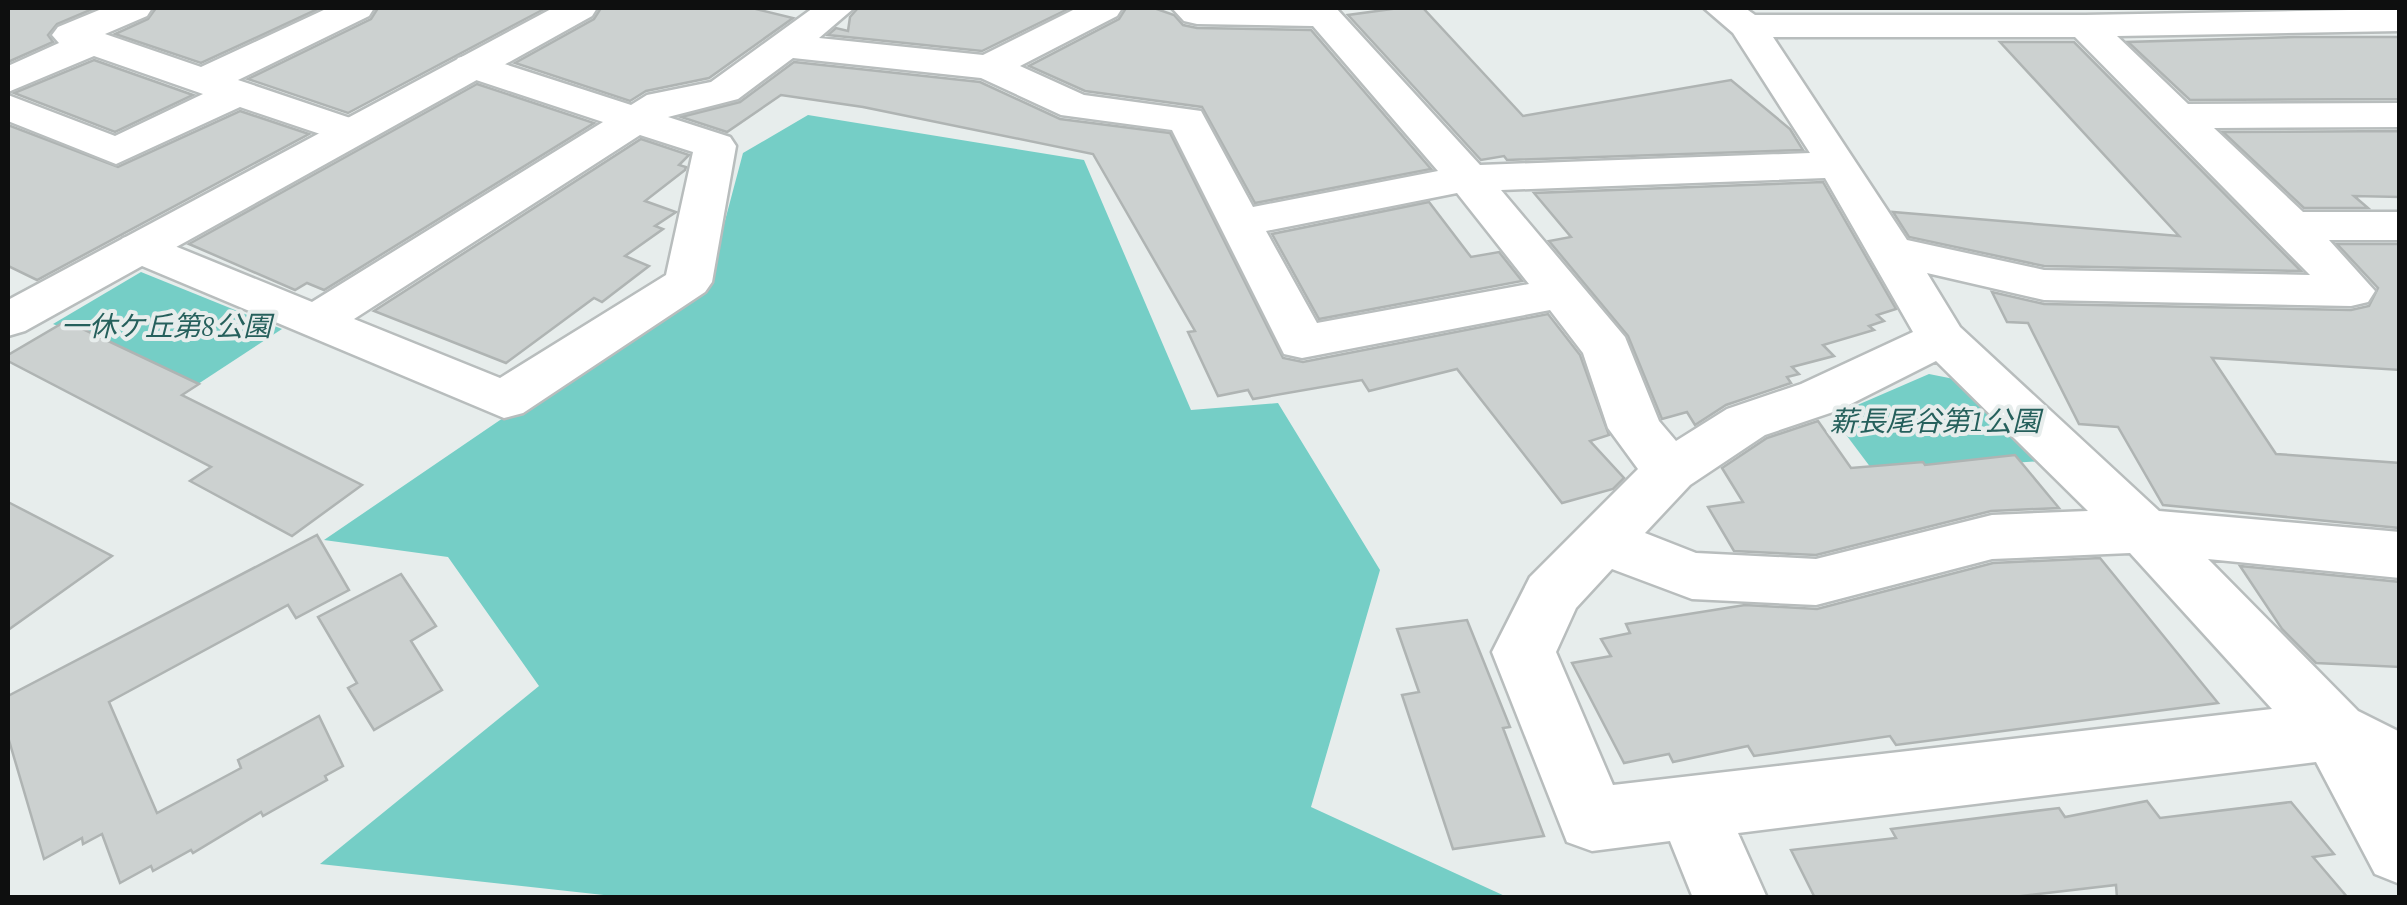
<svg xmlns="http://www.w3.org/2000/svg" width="2407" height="905" font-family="'Source Serif 4','Noto Sans JP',serif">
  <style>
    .green { fill: #75cec6 }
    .building { fill: #ccd1d0; stroke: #afb4b3; stroke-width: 2.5 }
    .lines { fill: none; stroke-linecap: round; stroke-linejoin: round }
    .street-casing { stroke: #b8bdbd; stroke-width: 5 }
    .secondary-casing { stroke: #b8bdbd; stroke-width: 5 }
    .street { fill: #fff; fill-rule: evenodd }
    .secondary { fill: #fff; fill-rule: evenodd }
    .labels { text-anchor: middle; stroke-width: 8; stroke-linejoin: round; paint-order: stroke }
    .park-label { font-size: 28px; font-style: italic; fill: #26605c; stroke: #e7edec }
  </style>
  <rect width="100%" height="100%" fill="#e7edec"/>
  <g class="green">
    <polygon points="808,115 1084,160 1191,410 1278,403 1380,570 1311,807 1507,897 631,898 320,864 539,686 448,557 324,540 710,277 743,153"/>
    <polygon points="141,272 282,329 198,384 53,324"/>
    <polygon points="1929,374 1974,383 2042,461 1874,472 1832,416"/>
  </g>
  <g class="building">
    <polygon points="8,8 95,8 57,24 48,35 53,42 8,62"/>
    <polygon points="156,8 320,8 201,63 115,34 148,19"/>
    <polygon points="378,8 546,8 348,113 248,79 371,19"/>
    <polygon points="601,8 752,8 793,18 709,78 646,91 630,101 515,63 594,19"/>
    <polygon points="858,8 1070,8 982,51 828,35 836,28 848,31 850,17"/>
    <polygon points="1126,8 1154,8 1174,15 1183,25 1197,28 1311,30 1431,169 1255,203 1202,107 1085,91 1029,66 1119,19"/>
    <polygon points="1399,8 1423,8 1523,116 1731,80 1790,129 1803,150 1507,160 1504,156 1481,160 1348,15"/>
    <polygon points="2294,37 2400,37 2400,99 2190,100 2128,42"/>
    <polygon points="2000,42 2074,42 2301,271 2044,266 1909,237 1893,212 2179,236"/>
    <polygon points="94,60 193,95 115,132 14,93"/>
    <polygon points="794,62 980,82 1060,119 1170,133 1283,358 1303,362 1548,314 1580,355 1609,435 1590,441 1624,478 1613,489 1562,503 1457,369 1369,391 1362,380 1253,399 1248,390 1218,396 1188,332 1195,331 1093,154 863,107 781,95 727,132 681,117 740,102"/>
    <polygon points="477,84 594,123 324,290 307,283 295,290 189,244"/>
    <polygon points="240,111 309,134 37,280 8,266 8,125 118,167"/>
    <polygon points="2400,131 2400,197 2354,196 2368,208 2304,208 2223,132"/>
    <polygon points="641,139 689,155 679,165 686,167 685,170 645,201 676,212 655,226 663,229 625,256 649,266 602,302 594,298 506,363 374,311"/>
    <polygon points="1823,182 1896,309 1877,315 1884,321 1869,326 1874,330 1823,345 1834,356 1792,367 1799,374 1787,377 1791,383 1726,405 1695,425 1687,412 1662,419 1628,336 1549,241 1571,237 1534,193"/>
    <polygon points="1429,202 1471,257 1499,252 1522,281 1319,319 1272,234"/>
    <polygon points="2337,244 2400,244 2400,370 2212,358 2276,454 2400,463 2400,528 2163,505 2118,427 2079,424 2028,323 2007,322 1992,292 2044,304 2351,310 2369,306 2378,288"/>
    <polygon points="66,321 199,384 182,395 362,485 292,536 190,481 211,467 8,361 8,355"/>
    <polygon points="1818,421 1851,468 1923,462 1925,465 2015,455 2059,508 1991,511 1816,555 1734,551 1708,507 1743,502 1722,468 1767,438"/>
    <polygon points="8,502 112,556 8,630"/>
    <polygon points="317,535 349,590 296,618 288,605 109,702 157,813 241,768 238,760 319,716 343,766 325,776 327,780 263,816 261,812 193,853 191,850 153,871 151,866 120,883 102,834 83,844 82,838 44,859 8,737 8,696"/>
    <polygon points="2100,558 2218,703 1896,745 1890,736 1754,756 1748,746 1673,762 1669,754 1624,763 1572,663 1611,656 1601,639 1630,633 1626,624 1745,605 1817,609 1993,563"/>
    <polygon points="2240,566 2400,582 2400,667 2316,663 2282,629"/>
    <polygon points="401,574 436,626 411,641 442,690 374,730 348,688 357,683 318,617"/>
    <polygon points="1467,620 1510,727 1503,728 1544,836 1453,849 1402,695 1419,692 1397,629"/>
    <polygon points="2147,801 2160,818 2291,802 2334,854 2313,857 2348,898 2117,898 2116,885 2005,898 1815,898 1791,850 1896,838 1891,829 2059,808 2065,817"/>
  </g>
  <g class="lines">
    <defs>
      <g id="street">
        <polygon points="104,8 152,8 147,16 105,34 201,67 328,8 374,8 369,16 238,80 365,123 371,132 365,141 350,144 240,107 116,164 8,121 8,95 115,136 203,94 94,56 8,92 8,66 59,43 52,35 58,27"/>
        <path d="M 813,8 L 854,8 L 819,38 L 983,55 L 1077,8 L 1122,8 L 1117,16 L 1020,66 L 1084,95 L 1201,111 L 1253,207 L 1438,171 L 1313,26 L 1197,24 L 1184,21 L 1172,8 L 1336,8 L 1480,165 L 1810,153 L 1733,33 L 1704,8 L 1745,8 L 1755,15 L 2085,15 L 2400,9 L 2400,31 L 2117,36 L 2188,104 L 2400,103 L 2400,127 L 2214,128 L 2303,212 L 2400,212 L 2400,240 L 2329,240 L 2375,291 L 2368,302 L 2351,306 L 2044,300 L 1927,273 L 1960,327 L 2159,511 L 2400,532 L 2400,578 L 2208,559 L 2358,711 L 2400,732 L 2400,884 L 2375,874 L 2316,762 L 1738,833 L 1767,898 L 1693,898 L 1670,841 L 1592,851 L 1567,842 L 1492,652 L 1530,577 L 1638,469 L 1608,428 L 1583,353 L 1550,310 L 1302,358 L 1284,354 L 1172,130 L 1061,115 L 981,78 L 793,58 L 738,99 L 668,117 L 730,137 L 736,146 L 712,282 L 705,292 L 523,413 L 504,418 L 123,258 L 116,248 L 123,238 L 139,234 L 155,238 L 312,302 L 603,122 L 458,74 L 453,66 L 458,58 L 472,54 L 486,58 L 631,105 L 647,95 L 711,82 ZM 1773,37 L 2075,37 L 2310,275 L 2044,270 L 1907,240 ZM 640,135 L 693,152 L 666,275 L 500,378 L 354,319 ZM 1825,178 L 1913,332 L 1801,384 L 1727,409 L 1676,441 L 1659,421 L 1625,337 L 1501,190 ZM 1457,193 L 1529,284 L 1317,323 L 1266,231 ZM 1936,361 L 2088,511 L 1992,515 L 1816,559 L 1696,553 L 1645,533 L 1690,485 L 1765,435 L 1839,410 ZM 2130,553 L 2272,709 L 1613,785 L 1556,652 L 1576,608 L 1612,569 L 1692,599 L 1816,605 L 1992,559 Z"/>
      </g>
      <polygon id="secondary" points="553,8 597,8 592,16 25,331 8,336 8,300"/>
    </defs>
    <use href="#street" class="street-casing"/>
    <use href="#secondary" class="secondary-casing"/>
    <use href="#street" class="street"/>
    <use href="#secondary" class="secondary"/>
  </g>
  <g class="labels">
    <g class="park-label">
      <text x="166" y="336">一休ケ丘第8公園</text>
      <text x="1935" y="431">薪長尾谷第1公園</text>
    </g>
  </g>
  <rect width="2407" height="905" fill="none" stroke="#0e0f0f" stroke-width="20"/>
</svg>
